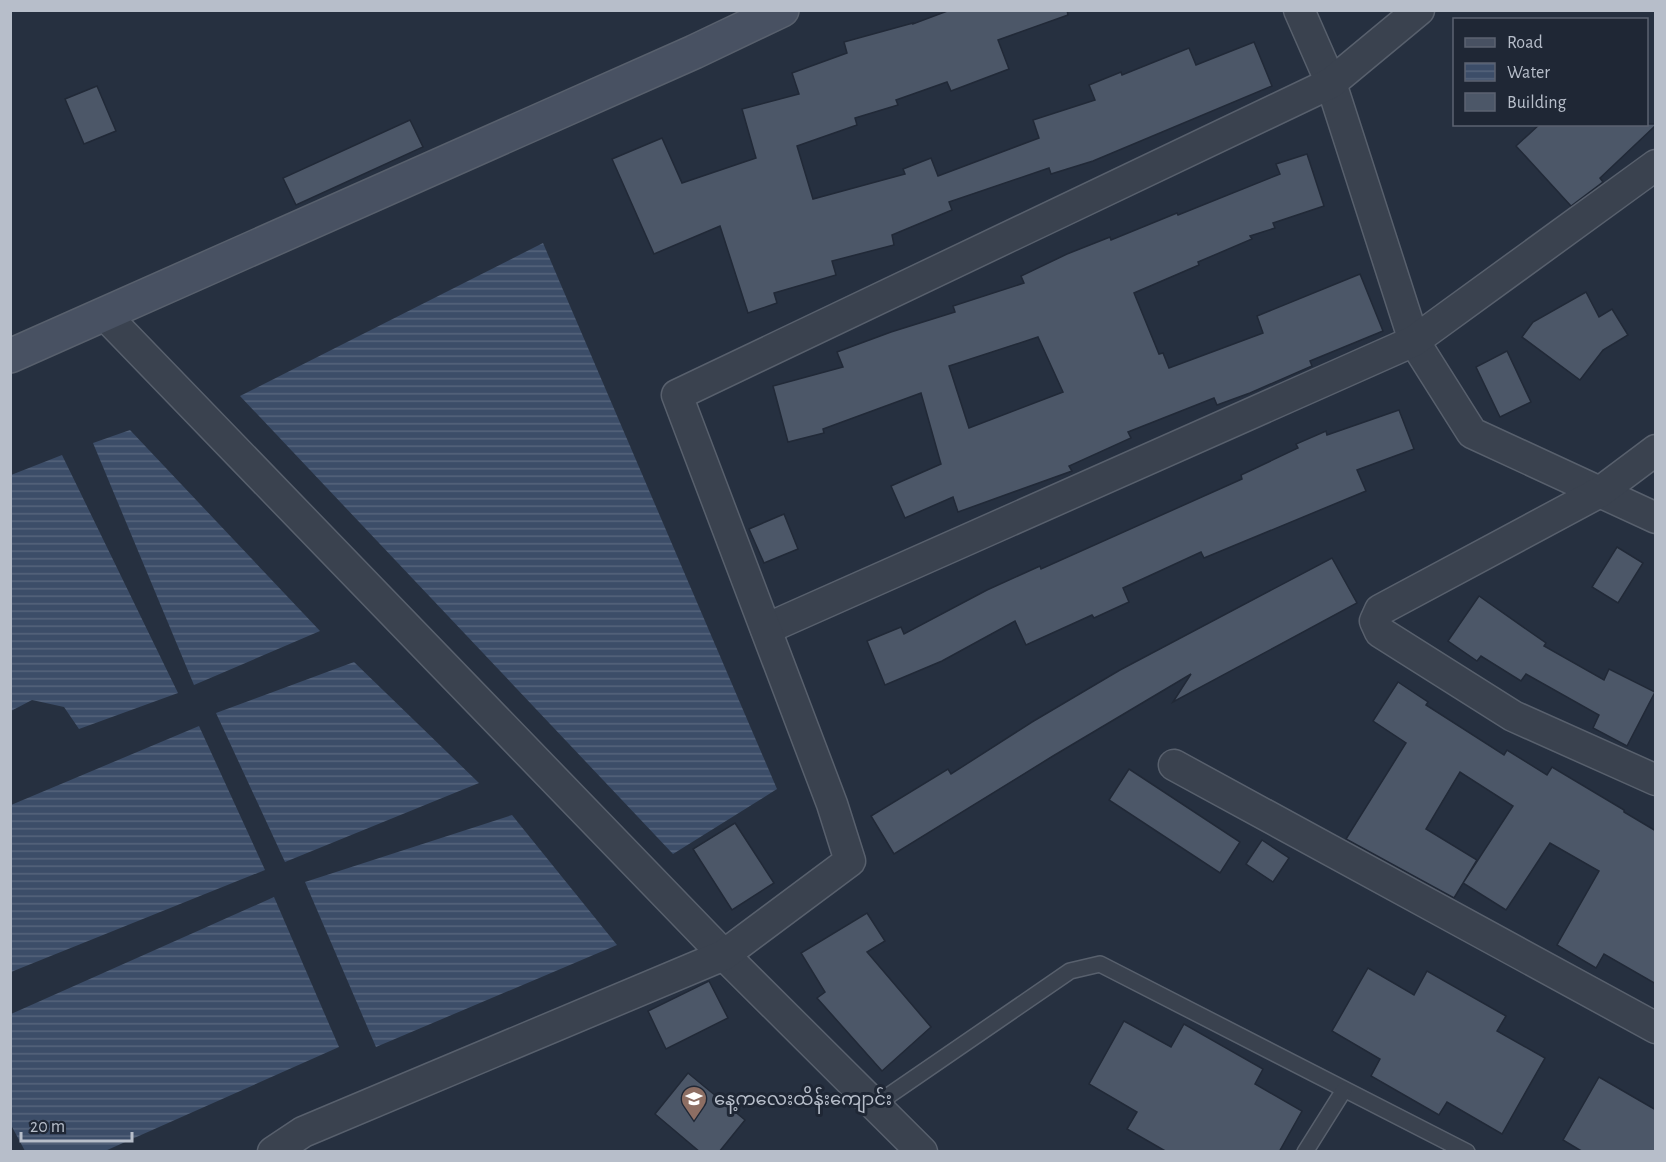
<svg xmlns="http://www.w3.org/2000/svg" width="1666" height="1162" font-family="'Alegreya Sans','Noto Sans Myanmar',sans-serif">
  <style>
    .water { fill: url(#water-rules) }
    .building { fill: #4c5768; stroke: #212937; stroke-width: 1.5; fill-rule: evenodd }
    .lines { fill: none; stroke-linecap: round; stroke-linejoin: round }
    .lane-casing { stroke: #58606d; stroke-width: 18 }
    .street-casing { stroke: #58606d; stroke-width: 33 }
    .secondary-casing { stroke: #58606d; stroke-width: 36 }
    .lane { stroke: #3a424f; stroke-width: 15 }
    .street { stroke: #3a424f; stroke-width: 30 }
    .secondary { stroke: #485162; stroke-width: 33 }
    .labels { text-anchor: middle; stroke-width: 6; stroke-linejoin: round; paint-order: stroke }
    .poi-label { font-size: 18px; fill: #b7beca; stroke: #1f2735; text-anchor: start }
  </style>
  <defs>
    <pattern id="water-rules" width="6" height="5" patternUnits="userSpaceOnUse" patternTransform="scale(1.5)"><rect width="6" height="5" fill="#3c4d68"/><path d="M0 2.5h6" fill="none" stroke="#56657c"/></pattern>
  </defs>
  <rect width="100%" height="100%" fill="#263040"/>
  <g class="water">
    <polygon points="543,243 777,789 673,854 240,396"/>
    <polygon points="130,430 320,631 194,685 93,443"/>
    <polygon points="62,455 178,693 79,729 64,707 32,700 11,711 11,475"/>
    <polygon points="354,662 479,783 285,862 216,713"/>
    <polygon points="199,726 265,870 11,972 11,805"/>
    <polygon points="512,815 617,945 376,1047 305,882"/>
    <polygon points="274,897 339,1047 105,1151 25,1151 11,1125 11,1014"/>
  </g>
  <g class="building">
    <polygon points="950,10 1067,10 1068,15 998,40 1009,69 951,91 947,82 896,100 898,105 855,118 857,125 797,146 813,199 905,174 903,169 931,158 938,176 1039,138 1033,120 1095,100 1089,85 1121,72 1122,75 1189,48 1196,65 1254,42 1272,86 1093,161 1051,174 1049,168 949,202 952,210 892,235 894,245 832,261 836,275 774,293 777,303 748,313 720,226 654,254 612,159 662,138 682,183 756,158 742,109 799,94 792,73 847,53 844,42 913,23 913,24"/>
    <polygon points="97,86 116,131 84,144 65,99"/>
    <polygon points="410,120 423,147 296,205 283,178"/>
    <polygon points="1540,124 1656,124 1656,125 1600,178 1603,182 1571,206 1516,146"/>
    <path d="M 1307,154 L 1324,206 L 1273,223 L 1275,228 L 1250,236 L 1252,239 L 1198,262 L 1199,265 L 1134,293 L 1159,354 L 1163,353 L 1169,368 L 1263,333 L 1257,316 L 1360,274 L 1383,331 L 1310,361 L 1312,366 L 1250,393 L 1217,405 L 1214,398 L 1128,432 L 1131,438 L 1069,466 L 1072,471 L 958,512 L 953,497 L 905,518 L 891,486 L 941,464 L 921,393 L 823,429 L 824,433 L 788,442 L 773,386 L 843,367 L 837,352 L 891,332 L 955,312 L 953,306 L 1024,283 L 1021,276 L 1067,254 L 1110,237 L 1111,240 L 1177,213 L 1178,215 L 1280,174 L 1276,164 ZM 1038,337 L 1063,392 L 969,428 L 949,366 Z"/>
    <polygon points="1586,292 1599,317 1612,309 1628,335 1603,350 1580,380 1522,337 1533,322"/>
    <polygon points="1507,351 1531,402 1500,417 1476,367"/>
    <polygon points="1399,410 1414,449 1357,470 1366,491 1204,558 1201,552 1123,588 1129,602 1094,618 1092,615 1026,645 1015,621 942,661 885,685 867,641 901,627 904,634 987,590 1040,566 1041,569 1242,479 1241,475 1298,448 1296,444 1326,431 1327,435"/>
    <polygon points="784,514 798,549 764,563 749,529"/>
    <polygon points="1617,547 1643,563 1618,603 1592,587"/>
    <polygon points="1332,558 1357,603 1173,702 1191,674 1053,756 894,854 871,816 948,769 951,774 1032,722 1120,670"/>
    <polygon points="1479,596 1546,643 1544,646 1604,680 1609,669 1655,692 1627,746 1593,728 1599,715 1526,674 1521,681 1481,656 1477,661 1448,641"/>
    <polygon points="1398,682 1428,702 1426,705 1504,755 1507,750 1547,775 1552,767 1624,810 1624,812 1656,831 1656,984 1604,954 1596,968 1557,945 1599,871 1550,843 1506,910 1463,883 1513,806 1460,772 1426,829 1477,860 1454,898 1346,839 1406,743 1373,721"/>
    <polygon points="1129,769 1240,842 1220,873 1109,800"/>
    <polygon points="735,823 774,883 732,910 693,849"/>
    <polygon points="1262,840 1289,858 1273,882 1246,864"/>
    <polygon points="867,913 885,941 867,952 931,1027 882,1071 817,998 825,992 801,953"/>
    <polygon points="1368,968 1414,995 1427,971 1506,1016 1497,1031 1545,1058 1502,1134 1447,1102 1439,1115 1371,1076 1380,1059 1332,1031"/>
    <polygon points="709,981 728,1018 666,1049 648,1011"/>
    <polygon points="1124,1021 1171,1047 1184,1024 1263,1069 1255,1084 1302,1111 1279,1152 1167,1152 1127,1129 1137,1112 1089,1084"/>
    <polygon points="688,1073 745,1120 719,1152 700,1152 655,1114"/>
    <polygon points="1599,1077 1656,1110 1656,1152 1583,1152 1563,1140"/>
  </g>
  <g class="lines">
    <defs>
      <g id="lane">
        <polyline points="875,1105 1070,971 1100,964 1467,1152"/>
        <polyline points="1305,1152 1344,1090"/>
      </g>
      <g id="street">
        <polyline points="1299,10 1331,83 1414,341 1472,433 1656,518"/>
        <polyline points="104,314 724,955 922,1152"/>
        <polyline points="1656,450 1600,492 1380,610 1375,621 1380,632 1513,716 1656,780"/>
        <polyline points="766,629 1414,341 1656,165"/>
        <polyline points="1174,765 1656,1028"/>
        <polyline points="273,1152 303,1132 724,955 850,861 832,804 677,395 1331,83 1419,10"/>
      </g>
      <polyline id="secondary" points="10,356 694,52 782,10"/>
    </defs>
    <use href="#lane" class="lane-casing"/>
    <use href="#street" class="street-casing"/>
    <use href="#secondary" class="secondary-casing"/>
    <use href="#lane" class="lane"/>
    <use href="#street" class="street"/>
    <use href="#secondary" class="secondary"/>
  </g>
  <defs>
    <symbol id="school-pin" viewBox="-11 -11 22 30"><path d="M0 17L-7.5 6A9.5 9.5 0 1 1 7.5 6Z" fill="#8d6e63" stroke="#1f2735"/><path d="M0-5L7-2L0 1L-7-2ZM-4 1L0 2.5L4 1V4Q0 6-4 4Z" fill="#fff"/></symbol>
  </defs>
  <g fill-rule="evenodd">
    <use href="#school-pin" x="679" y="1084" width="30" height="40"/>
  </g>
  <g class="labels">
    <g class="poi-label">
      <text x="714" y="1105">နေ့ကလေးထိန်းကျောင်း</text>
    </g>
  </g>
  <rect width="1666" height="1162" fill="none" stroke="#b7beca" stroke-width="24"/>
  <rect x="1453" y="18" width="195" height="108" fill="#1f2735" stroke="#5c6371" stroke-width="1.5"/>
  <rect x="1465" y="38" width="30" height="9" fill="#485162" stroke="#5c6371" stroke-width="1.5"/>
  <text x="1507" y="48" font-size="18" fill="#b7beca">Road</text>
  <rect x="1465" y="63" width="30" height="18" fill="url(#water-rules)" stroke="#5c6371" stroke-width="1.5"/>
  <text x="1507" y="78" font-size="18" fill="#b7beca">Water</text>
  <rect x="1465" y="93" width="30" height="18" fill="#4c5768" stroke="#5c6371" stroke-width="1.5"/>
  <text x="1507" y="108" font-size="18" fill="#b7beca">Building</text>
  <path d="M21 1132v9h111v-9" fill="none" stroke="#b7beca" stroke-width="3"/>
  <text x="30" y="1132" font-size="18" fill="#b7beca" stroke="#1f2735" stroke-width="4.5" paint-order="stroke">20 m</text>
</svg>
